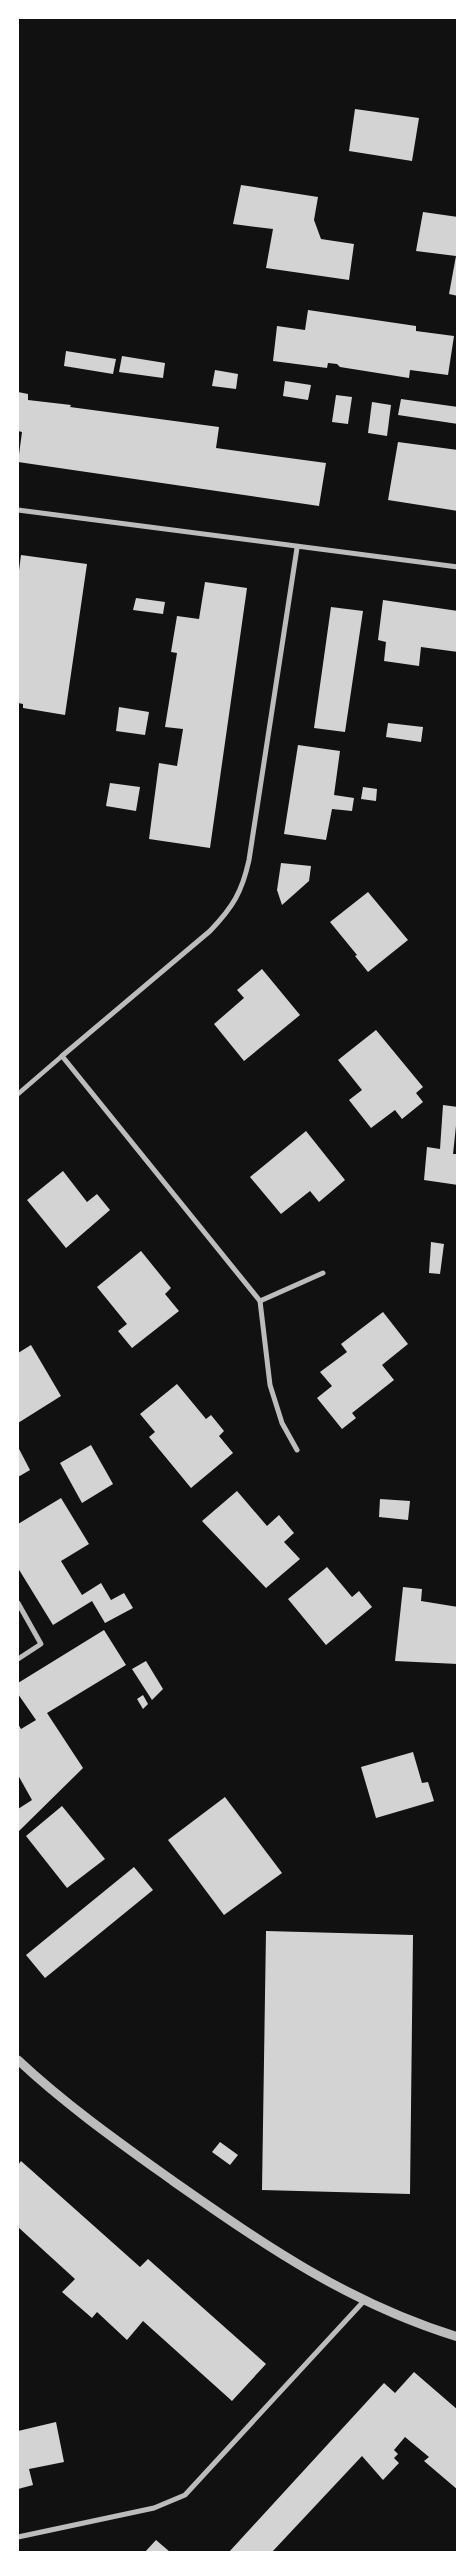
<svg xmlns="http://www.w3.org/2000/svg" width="475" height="2570" font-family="'Open Sans',sans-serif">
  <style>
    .building { fill: #d3d3d3 }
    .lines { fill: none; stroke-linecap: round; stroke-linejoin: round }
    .pedestrian { stroke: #bcbcbc; stroke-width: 4.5 }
    .minor { stroke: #bcbcbc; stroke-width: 5 }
    .tertiary { stroke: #bcbcbc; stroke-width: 9 }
  </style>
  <rect width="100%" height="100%" fill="#111"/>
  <g class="building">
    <polygon points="355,109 419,118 412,161 349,151"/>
    <polygon points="241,185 318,197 314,220 321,239 354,244 349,280 266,268 273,229 233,224"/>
    <polygon points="423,212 458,217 458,296 449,294 456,256 416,251"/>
    <polygon points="308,310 416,326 416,331 454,336 448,375 410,370 409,378 340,367 337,364 328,363 327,368 273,361 277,326 305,330"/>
    <polygon points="66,351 116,359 113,374 64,366"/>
    <polygon points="122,356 165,363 163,378 119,372"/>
    <polygon points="215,370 238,374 236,389 212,386"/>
    <polygon points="285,381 311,385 308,400 283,396"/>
    <polygon points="18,392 28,394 28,400 71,405 70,407 219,427 216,448 326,463 319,506 18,462 22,432 18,431"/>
    <polygon points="336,395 352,397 348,424 332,422"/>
    <polygon points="401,399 458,407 458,424 398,415"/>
    <polygon points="372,402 391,405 387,436 368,433"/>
    <polygon points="398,442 458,450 458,511 388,500"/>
    <polygon points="21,555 87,564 65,715 23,708 23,704 18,703 18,578"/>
    <polygon points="205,582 247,588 210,848 149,839 159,763 177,766 183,729 165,727 177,653 171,652 177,616 199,619"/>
    <polygon points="136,598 165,602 163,614 133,610"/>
    <polygon points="383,600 458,611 458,652 421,647 419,666 384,661 386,642 378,640"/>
    <polygon points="331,607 363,611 345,732 314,728"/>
    <polygon points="119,707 149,712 145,735 116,731"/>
    <polygon points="388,723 423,727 421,742 386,737"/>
    <polygon points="298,745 340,751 334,795 354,798 352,811 332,809 326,840 284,834"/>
    <polygon points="110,783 140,787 136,811 106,806"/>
    <polygon points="363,787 377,789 376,801 361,799"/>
    <polygon points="281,863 311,866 309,881 282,905 277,890"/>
    <polygon points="368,892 408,940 368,972 355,956 357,955 330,922"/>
    <polygon points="262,969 300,1015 244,1061 214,1024 244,998 237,990"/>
    <polygon points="376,1030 423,1087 416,1093 423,1102 402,1119 395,1110 371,1128 349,1100 362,1090 338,1060"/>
    <polygon points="443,1105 458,1107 453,1154 458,1154 458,1185 424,1180 427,1147 440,1149"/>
    <polygon points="306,1131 345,1180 319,1202 310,1191 281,1214 250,1177"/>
    <polygon points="63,1171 87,1202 97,1194 110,1210 66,1248 27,1200"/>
    <polygon points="431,1242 444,1244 440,1274 429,1273"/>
    <polygon points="141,1251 171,1288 165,1294 179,1311 132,1348 118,1331 127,1324 97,1287"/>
    <polygon points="383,1312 408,1344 382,1365 394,1380 352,1413 356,1418 342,1429 317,1398 332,1386 320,1372 347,1352 341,1344"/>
    <polygon points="31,1345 61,1396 18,1423 18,1353"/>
    <polygon points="177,1384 206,1419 211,1415 224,1431 219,1436 233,1453 191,1488 149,1437 155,1432 140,1414"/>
    <polygon points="91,1445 113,1484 82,1503 60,1463"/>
    <polygon points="18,1447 30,1470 18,1477"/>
    <polygon points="237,1491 267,1526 279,1515 294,1533 284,1542 300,1559 266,1588 202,1521"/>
    <polygon points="61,1498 89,1544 61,1561 82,1595 101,1583 111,1600 124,1593 133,1608 105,1623 92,1601 53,1625 18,1568 18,1524"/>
    <polygon points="380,1499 410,1501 408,1520 379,1517"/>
    <polygon points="327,1567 352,1597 359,1591 372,1607 326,1645 288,1599"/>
    <polygon points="403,1587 422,1589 421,1601 458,1607 458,1664 395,1661"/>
    <polygon points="104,1630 126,1665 47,1713 83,1768 18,1832 18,1809 32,1800 18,1775 18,1724 21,1729 36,1720 18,1694 18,1683"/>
    <polygon points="146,1661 163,1689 152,1700 132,1669"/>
    <polygon points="143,1695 148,1704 143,1709 137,1699"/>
    <polygon points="413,1752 422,1783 428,1782 434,1801 376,1818 361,1767"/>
    <polygon points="225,1797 282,1873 224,1915 168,1840"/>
    <polygon points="62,1806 105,1859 67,1888 26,1836"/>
    <polygon points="134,1867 153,1890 45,1978 26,1955"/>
    <polygon points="266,1931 413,1935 410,2194 262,2190"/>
    <polygon points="220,2142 238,2155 230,2165 212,2152"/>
    <polygon points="21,2161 140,2267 148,2259 266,2364 232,2401 143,2321 127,2340 97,2312 92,2318 62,2292 75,2279 18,2227 18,2165"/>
    <polygon points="414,2372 458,2410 458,2490 424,2461 429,2457 405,2437 394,2450 398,2454 394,2458 399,2463 383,2480 362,2456 272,2552 229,2552 384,2383 395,2393"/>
    <polygon points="56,2422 64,2462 29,2469 33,2485 18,2489 18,2431"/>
    <polygon points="156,2540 170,2552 145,2552"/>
  </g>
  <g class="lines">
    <polyline class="pedestrian" points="18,1094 62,1056"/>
    <g class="minor">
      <polyline points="18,510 458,567"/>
      <path d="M 297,548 L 249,860 C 242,892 233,907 210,931 L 62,1056 L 260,1301 L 323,1273"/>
      <polyline points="260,1301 270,1385 282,1423 297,1450"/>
      <polyline points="18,1603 41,1644 18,1659"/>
      <polyline points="18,2537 154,2508 185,2495 363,2302"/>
    </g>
    <path class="tertiary" d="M 18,2060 C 66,2105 120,2143 173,2181 C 266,2246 348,2303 458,2337"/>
  </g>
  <rect width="475" height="2570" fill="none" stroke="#ffffff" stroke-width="38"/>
</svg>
